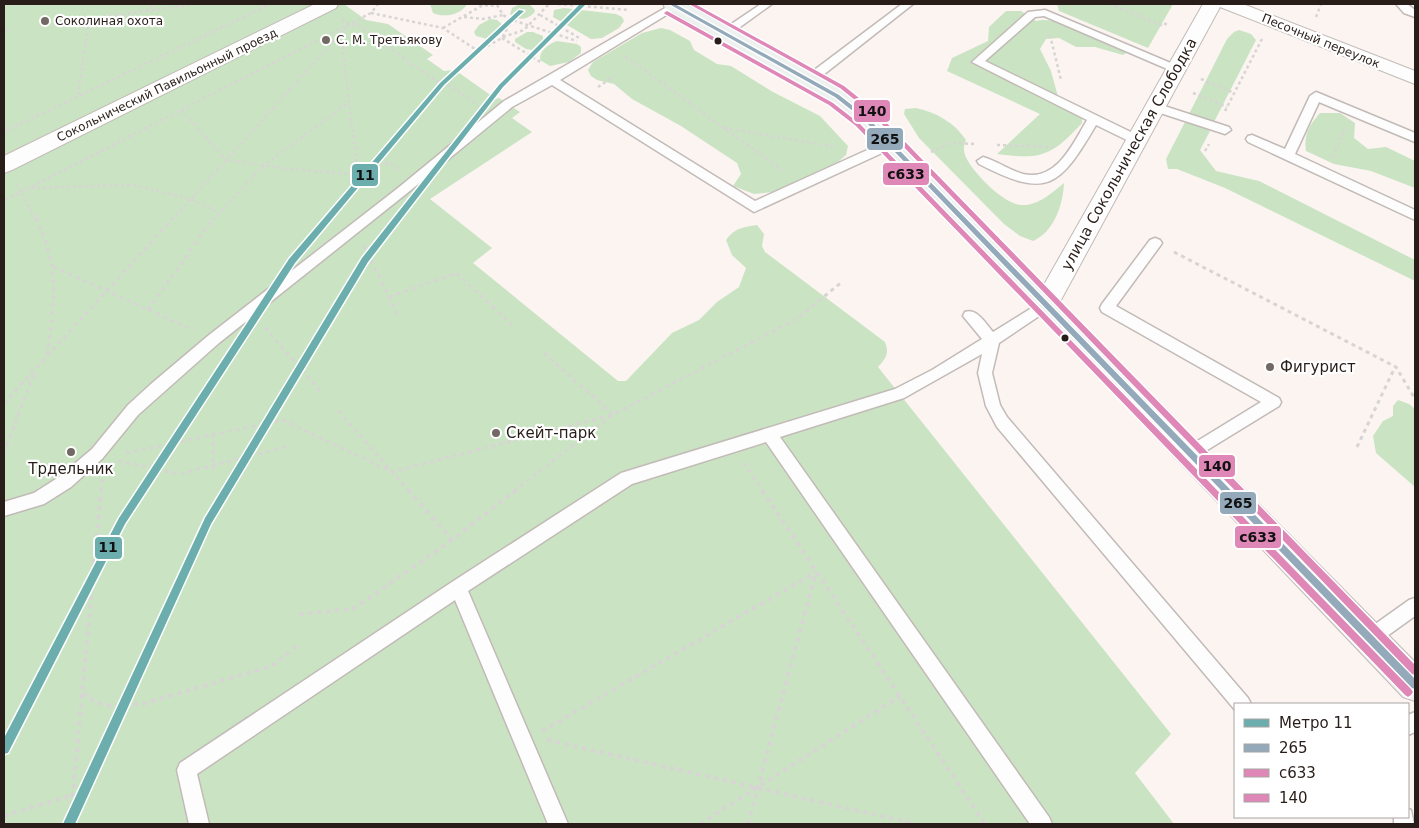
<svg xmlns="http://www.w3.org/2000/svg" width="1419" height="828" font-family="'DejaVu Sans',sans-serif">
  <style>
    .green { fill: #cae4c3 }
    .lines { fill: none; stroke-linecap: round; stroke-linejoin: round }
    .lane-casing { stroke: #c2bab7; stroke-width: 3 }
    .street-casing { stroke: #c2bab7; stroke-width: 2 }
    .secondary-casing { stroke: #c2bab7; stroke-width: 2 }
    .path-far2 { stroke: #d7d5d3; stroke-width: 2.5; stroke-dasharray: 3 3; stroke-linecap: butt }
    .path-far1 { stroke: #d7d5d3; stroke-width: 3; stroke-dasharray: 4 4; stroke-linecap: butt }
    .path { stroke: #d7d5d3; stroke-width: 4; stroke-dasharray: 4.5 4.5; stroke-linecap: butt }
    .lane { fill: #fefdfd; fill-rule: evenodd }
    .street { fill: #fefdfd; fill-rule: evenodd }
    .secondary { fill: #edf1ef; fill-rule: evenodd }
    .bus-1-casing { stroke: #fff; stroke-width: 3 }
    .bus-2-casing { stroke: #fff; stroke-width: 3 }
    .bus-3-casing { stroke: #fff; stroke-width: 3 }
    .bus-1 { fill: #94aaba; fill-rule: evenodd }
    .bus-2 { fill: #df87b6; fill-rule: evenodd }
    .bus-3 { fill: #df87b6; fill-rule: evenodd }
    .metro-1-casing { stroke: #fff; stroke-width: 3 }
    .metro-1 { fill: #6caeae; fill-rule: evenodd }
    .poi-dot { fill: #726864; stroke: #fff; stroke-width: 2 }
    .bus-dot { fill: #281d18; stroke: #fff; stroke-width: 2 }
    .labels { text-anchor: middle; stroke-width: 4.5; stroke-linejoin: round; paint-order: stroke }
    .far-poi-label { font-size: 12px; fill: #281d18; stroke: #fff; text-anchor: start }
    .far-street-label { font-size: 12px; fill: #281d18; stroke: #fff }
    .street-label { font-size: 15px; fill: #281d18; stroke: #fff }
    .poi-label { font-size: 15px; fill: #281d18; stroke: #fff; text-anchor: start }
    .line-badge { stroke: #fff; stroke-width: 2 }
    .pale-badge-label { font-size: 14px; text-anchor: middle; font-weight: bold; fill: #111 }
  </style>
  <rect width="100%" height="100%" fill="#fbf4f1"/>
  <g class="green">
    <path d="M 4,4 L 344,4 L 366,20 L 388,24 L 433,55 L 427,59 L 444,71 L 455,70 L 496,99 L 499,98 L 520,112 L 512,118 L 532,132 L 430,199 L 492,248 L 473,263 L 618,381 L 626,381 L 672,333 L 699,320 L 717,302 L 739,287 L 746,268 L 732,255 L 726,240 C 734,228 744,227 757,225 L 764,234 L 762,246 L 765,252 L 885,342 C 890,354 885,359 878,367 L 1171,734 L 1135,773 L 1174,824 L 4,824 Z"/>
    <path d="M 430,4 L 467,4 C 461,15 444,18 433,13 Z"/>
    <path d="M 520,4 L 530,5 L 535,10 L 534,13 C 527,20 517,21 510,14 L 512,8 Z"/>
    <polygon points="1057,4 1173,4 1148,48 1059,11"/>
    <polygon points="564,8 616,14 622,17 624,21 619,28 602,38 591,39 553,17 554,10"/>
    <path d="M 1006,11 L 1021,11 L 1036,21 C 1061,15 1106,41 1129,51 L 1123,55 L 1095,47 L 1076,47 L 1059,38 L 1046,39 L 1040,49 L 1051,71 L 1060,104 L 1082,117 L 1082,123 C 1052,156 1041,160 997,154 L 1040,114 L 947,71 L 952,58 L 988,41 L 989,27 Z"/>
    <polygon points="490,19 497,20 504,26 500,34 487,39 476,36 474,32 479,25"/>
    <polygon points="661,28 670,30 690,41 694,50 717,64 731,66 773,92 820,116 848,146 846,155 838,162 773,192 754,194 733,186 741,174 737,163 681,126 632,99 614,84 597,80 591,76 588,70 593,62 642,33"/>
    <polygon points="1239,30 1251,34 1256,40 1214,122 1189,114 1227,39 1234,32"/>
    <polygon points="527,32 533,32 543,36 543,41 532,50 526,49 515,42 515,39"/>
    <path d="M 557,41 L 577,44 L 581,47 L 581,53 L 569,62 L 550,66 L 540,60 C 539,50 549,44 557,41 Z"/>
    <path d="M 916,108 C 937,113 954,122 966,140 C 964,145 963,150 965,155 C 971,171 1004,205 1022,205 C 1038,206 1053,192 1064,183 C 1063,205 1054,232 1033,241 L 1020,236 L 1004,224 L 919,138 L 904,114 L 905,109 Z"/>
    <path d="M 1320,113 L 1340,113 L 1355,123 L 1354,138 L 1368,149 L 1386,147 L 1415,161 L 1415,188 L 1371,171 L 1334,164 L 1306,151 C 1304,133 1309,126 1320,113 Z"/>
    <polygon points="1185,122 1199,125 1210,131 1200,150 1216,171 1259,181 1415,260 1415,281 1225,188 1177,169 1168,169 1166,159"/>
    <polygon points="1398,400 1409,404 1415,409 1415,487 1376,453 1373,436 1383,421 1393,416 1393,406"/>
  </g>
  <g class="lines">
    <defs>
      <g id="lane">
        <polygon points="672,4 679,4 681,6 560,80 755,201 887,141 895,141 897,144 895,147 754,212 552,85 512,107 406,194 219,343 138,415 102,459 71,487 44,504 4,516 4,502 34,493 59,477 92,449 128,405 151,384 209,335 398,188 504,101"/>
        <polygon points="761,4 772,4 729,35 721,35 720,33 721,31"/>
        <polygon points="902,4 913,4 813,83 805,83 803,80 805,77"/>
        <polygon points="1396,4 1407,4 1415,10 1415,17 1404,13"/>
        <path d="M 1045,10 L 1180,67 L 1182,69 L 1176,73 L 1172,71 L 1044,16 L 1035,17 L 985,61 L 1141,137 L 1143,140 L 1137,144 L 1133,143 L 1096,125 C 1059,188 1047,199 979,164 L 977,161 L 983,157 C 997,161 1009,170 1023,174 C 1056,182 1073,144 1087,120 L 972,62 L 1028,12 Z"/>
        <polygon points="1316,92 1415,133 1415,142 1319,102 1295,154 1415,210 1415,220 1248,142 1246,139 1248,136 1252,135 1285,149 1310,96"/>
        <polygon points="1155,103 1229,127 1231,130 1225,134 1151,110 1149,107 1151,104"/>
        <polygon points="1155,238 1160,240 1162,243 1160,246 1116,306 1279,398 1281,402 1279,406 1191,460 1186,458 1183,453 1186,448 1261,402 1102,312 1100,308 1102,304 1150,240"/>
        <path d="M 1046,299 L 1051,300 L 1053,304 L 1051,308 L 999,343 L 992,373 L 1000,405 L 1007,417 L 1248,698 L 1251,704 L 1235,704 L 1235,710 L 997,427 L 986,406 L 978,373 L 982,354 L 904,398 L 780,437 L 1049,817 L 1052,824 L 1030,824 L 766,442 L 632,484 L 468,591 L 568,824 L 548,824 L 455,600 L 197,774 L 209,824 L 189,824 L 177,770 L 180,763 L 452,582 L 621,473 L 895,389 L 932,370 L 982,339 L 963,316 L 965,312 C 977,308 986,324 993,332 Z"/>
        <polygon points="1415,598 1415,616 1376,644 1370,647 1364,644 1361,638 1364,632 1409,600"/>
        <polygon points="1415,712 1415,732 1408,735 1408,715"/>
        <polygon points="1408,809 1411,810 1414,824 1394,824 1394,817 1408,817"/>
      </g>
      <g id="street">
        <polygon points="315,4 338,4 336,8 12,170 4,173 4,156"/>
        <polygon points="1203,4 1243,4 1415,71 1415,84 1220,7 1055,311 1046,314 1037,311 1033,304 1037,297"/>
      </g>
      <polygon id="secondary" points="663,4 686,4 844,91 873,113 1415,662 1415,701 1403,697 857,123 830,101 665,8"/>
    </defs>
    <use href="#lane" class="lane-casing"/>
    <use href="#street" class="street-casing"/>
    <use href="#secondary" class="secondary-casing"/>
    <g class="path-far2">
      <polyline points="257,4 262,8"/>
      <polyline points="479,4 490,6 499,4"/>
      <polyline points="558,4 629,10"/>
      <polyline points="1109,4 1161,25 1163,23 1168,25"/>
      <polyline points="497,5 503,15 512,20 577,41"/>
      <polyline points="146,11 154,4"/>
      <polyline points="371,13 443,28 478,51 502,38 512,20"/>
      <polyline points="540,15 581,39"/>
      <polyline points="464,17 483,19 503,15"/>
      <polyline points="1316,17 1321,4"/>
      <polyline points="342,19 349,24 358,25 436,81 445,83 477,104"/>
      <polyline points="80,20 198,4"/>
      <polyline points="443,28 483,5"/>
      <polyline points="4,31 11,30"/>
      <polyline points="341,34 358,175"/>
      <polyline points="1050,35 1061,80"/>
      <polyline points="503,37 524,30 549,4"/>
      <polyline points="502,38 542,63"/>
      <polyline points="625,56 783,171"/>
      <polyline points="532,57 556,34"/>
      <polyline points="1201,79 1234,93"/>
      <polyline points="598,87 613,77"/>
      <polyline points="1193,93 1227,107"/>
      <polyline points="78,95 89,19"/>
      <polyline points="181,110 226,160 289,169 362,175"/>
      <polyline points="1225,111 1262,39"/>
      <polyline points="724,128 836,147"/>
      <polyline points="4,132 270,4"/>
      <polyline points="997,145 1053,147"/>
      <polyline points="1205,151 1209,144"/>
      <polyline points="931,152 951,143 975,144"/>
      <polyline points="1333,157 1345,128"/>
      <polyline points="16,183 36,220"/>
      <polyline points="31,188 133,185 190,199 218,212"/>
      <path d="M 374,188 L 368,187 L 361,180 C 366,163 386,156 399,170"/>
      <polyline points="5,200 371,13 378,4"/>
      <polyline points="172,220 349,24"/>
      <polyline points="213,220 264,165 349,102"/>
    </g>
    <g class="path-far1">
      <path d="M 36,218 C 61,271 54,302 47,357"/>
      <polyline points="364,246 399,317"/>
      <polyline points="1174,252 1396,367 1415,399"/>
      <polyline points="54,267 193,330"/>
      <polyline points="389,297 456,273 513,325"/>
      <polyline points="148,310 213,218"/>
      <polyline points="265,328 323,394"/>
      <polyline points="544,353 612,414"/>
      <polyline points="4,403 173,218"/>
      <polyline points="338,411 409,491"/>
      <polyline points="213,434 213,469"/>
      <polyline points="1357,447 1395,367"/>
      <polyline points="4,453 34,373"/>
      <polyline points="126,453 283,420 392,472 612,415"/>
      <polyline points="118,461 180,474 288,446"/>
      <polyline points="744,463 763,491"/>
      <polyline points="101,491 102,479"/>
      <polyline points="514,491 612,415 795,320 842,282"/>
    </g>
    <g class="path">
      <polyline points="408,490 452,540 516,490"/>
      <polyline points="762,490 985,824"/>
      <polyline points="299,614 353,609 452,540"/>
      <polyline points="83,693 96,702 111,706 142,704 272,666 300,643"/>
      <polyline points="542,731 816,572"/>
      <polyline points="547,740 916,824"/>
      <polyline points="4,816 73,795"/>
      <polyline points="70,824 101,490"/>
      <polyline points="700,824 900,696"/>
      <polyline points="748,824 816,572"/>
    </g>
    <use href="#lane" class="lane"/>
    <use href="#street" class="street"/>
    <use href="#secondary" class="secondary"/>
    <defs>
      <polygon id="bus-1" points="669,4 675,4 839,95 867,117 1415,679 1415,689 1412,688 863,119 835,97"/>
      <polygon id="bus-2" points="667,11 833,103 860,124 1411,689 1413,692 1411,695 1408,697 1405,695 856,126 829,105 665,14 664,13"/>
      <polygon id="bus-3" points="689,4 695,4 844,86 874,110 1415,665 1415,675 1412,674 870,112 840,88"/>
    </defs>
    <use href="#bus-1" class="bus-1-casing"/>
    <use href="#bus-2" class="bus-2-casing"/>
    <use href="#bus-3" class="bus-3-casing"/>
    <use href="#bus-1" class="bus-1"/>
    <use href="#bus-2" class="bus-2"/>
    <use href="#bus-3" class="bus-3"/>
    <defs>
      <g id="metro-1">
        <polygon points="580,4 586,4 503,87 368,262 211,524 75,824 63,824 205,518 362,258 499,85"/>
        <polygon points="519,10 524,11 444,85 295,263 125,524 8,753 4,754 4,738 119,518 289,259 440,83"/>
      </g>
    </defs>
    <use href="#metro-1" class="metro-1-casing"/>
    <use href="#metro-1" class="metro-1"/>
  </g>
  <g class="poi-dot">
    <circle cx="45" cy="21" r="5"/>
    <circle cx="326" cy="40" r="5"/>
    <circle cx="1270" cy="367" r="5"/>
    <circle cx="496" cy="433" r="5"/>
    <circle cx="71" cy="452" r="5"/>
  </g>
  <g class="bus-dot">
    <circle cx="718" cy="41" r="4.5"/>
    <circle cx="1065" cy="338" r="4.5"/>
  </g>
  <g class="labels">
    <g class="far-poi-label">
      <text x="55" y="25">Соколиная охота</text>
      <text x="336" y="44">С. М. Третьякову</text>
    </g>
    <g class="far-street-label">
      <text transform="translate(1321 41) rotate(22)" y="4">Песочный переулок</text>
      <text transform="translate(167 85) rotate(-26)" y="4">Сокольнический Павильонный проезд</text>
    </g>
    <g class="street-label">
      <text transform="translate(1129 154) rotate(-61)" y="5">улица Сокольническая Слободка</text>
    </g>
    <g class="poi-label">
      <text x="1280" y="372">Фигурист</text>
      <text x="506" y="438">Скейт-парк</text>
      <text x="71" y="474" text-anchor="middle">Трдельник</text>
    </g>
  </g>
  <g class="line-badge">
    <rect x="853" y="99" width="38" height="24" rx="5" fill="#df87b6"/>
    <rect x="866" y="127" width="38" height="24" rx="5" fill="#94aaba"/>
    <rect x="882" y="162" width="48" height="24" rx="5" fill="#df87b6"/>
    <rect x="351" y="163" width="28" height="24" rx="5" fill="#6caeae"/>
    <rect x="1198" y="454" width="38" height="24" rx="5" fill="#df87b6"/>
    <rect x="1219" y="491" width="38" height="24" rx="5" fill="#94aaba"/>
    <rect x="1234" y="525" width="48" height="24" rx="5" fill="#df87b6"/>
    <rect x="94" y="536" width="29" height="24" rx="5" fill="#6caeae"/>
  </g>
  <g class="pale-badge-label">
    <text x="872" y="116">140</text>
    <text x="885" y="144">265</text>
    <text x="906" y="179">с633</text>
    <text x="365" y="180">11</text>
    <text x="1217" y="471">140</text>
    <text x="1238" y="508">265</text>
    <text x="1258" y="542">с633</text>
    <text x="108" y="552">11</text>
  </g>
  <rect width="1419" height="828" fill="none" stroke="#281d18" stroke-width="10"/>
  <rect x="1234" y="703" width="175" height="115" fill="#ffffff" stroke="#a9a5a3"/>
  <rect x="1244" y="719" width="25" height="8" fill="#6caeae" stroke="#a9a5a3"/>
  <text x="1279" y="728" font-size="15" fill="#281d18">Метро 11</text>
  <rect x="1244" y="744" width="25" height="8" fill="#94aaba" stroke="#a9a5a3"/>
  <text x="1279" y="753" font-size="15" fill="#281d18">265</text>
  <rect x="1244" y="769" width="25" height="8" fill="#df87b6" stroke="#a9a5a3"/>
  <text x="1279" y="778" font-size="15" fill="#281d18">с633</text>
  <rect x="1244" y="794" width="25" height="8" fill="#df87b6" stroke="#a9a5a3"/>
  <text x="1279" y="803" font-size="15" fill="#281d18">140</text>
</svg>
